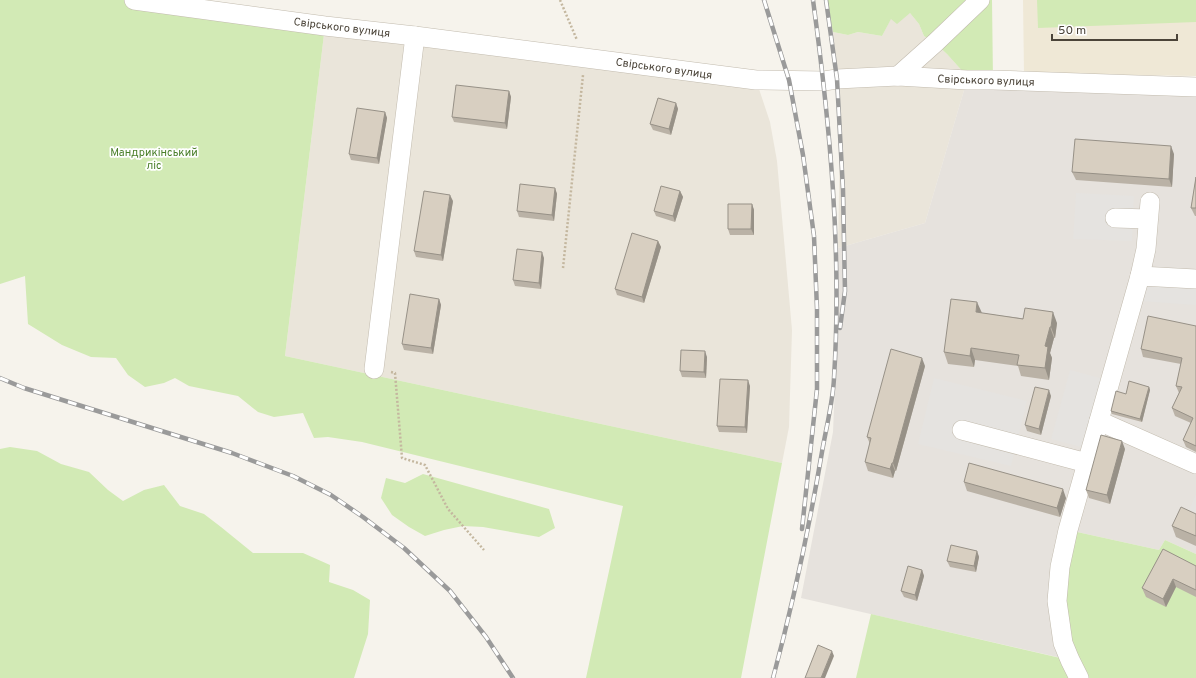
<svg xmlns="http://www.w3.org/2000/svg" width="1196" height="678" font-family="Overpass,sans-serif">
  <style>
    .residential { fill: #eae5da }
    .industrial { fill: #e6e2dd }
    .education { fill: #efe8d6 }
    .green { fill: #d2eab5 }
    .parking { fill: #e5e3e0 }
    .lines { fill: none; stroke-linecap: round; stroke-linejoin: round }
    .minor-casing { stroke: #c2bbae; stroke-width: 20 }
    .path { stroke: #c4b79f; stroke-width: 2.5; stroke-dasharray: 2 2; stroke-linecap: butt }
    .minor { stroke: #fff; stroke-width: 19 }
    .rail-casing { stroke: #9a9a9a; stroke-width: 4.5 }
    .rail { stroke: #fff; stroke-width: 3; stroke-dasharray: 9; stroke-linecap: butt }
    .wall { fill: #bab2a6 }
    .shaded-wall { fill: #979187 }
    .building { fill: #d8cfc1; stroke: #979187 }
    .labels { text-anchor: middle; stroke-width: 3.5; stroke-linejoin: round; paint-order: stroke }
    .street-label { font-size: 11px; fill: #4b4439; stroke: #fff }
    .park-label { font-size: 11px; fill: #4a7f2a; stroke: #fff }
  </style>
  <rect width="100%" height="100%" fill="#f6f3ec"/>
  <g class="residential">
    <polygon points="910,13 919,24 924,36 935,43 947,54 965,74 967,80 925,223 838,248 840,139 837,79 833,32 848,35 858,32 882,36 891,18"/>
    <polygon points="325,26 756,80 770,122 777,161 792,330 789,427 782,463 285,356"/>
  </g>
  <polygon class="industrial" points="967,80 1196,87 1196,554 1165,540 1159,550 1068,530 1070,660 801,598 833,432 838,315 838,248 925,223"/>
  <polygon class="education" points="1023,0 1196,0 1196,76 1024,73"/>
  <g class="green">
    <polygon points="0,0 134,0 325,26 285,356 782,463 741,678 586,678 623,506 362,442 328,437 314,438 303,413 274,417 258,412 238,396 189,386 175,378 164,383 145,387 128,375 116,358 91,357 62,345 28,324 25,276 0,284"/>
    <polygon points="827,0 992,0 993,80 965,74 947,54 935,43 924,36 919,24 910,13 897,24 891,19 882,36 858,32 848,35 833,32"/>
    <polygon points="1037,0 1196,0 1196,22 1038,28"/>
    <polygon points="10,447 37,451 61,464 89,472 108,490 123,501 144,490 164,485 180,506 204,514 221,527 253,553 303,553 330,565 329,582 353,590 370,600 368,634 354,678 0,678 0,449"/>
    <polygon points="423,474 549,509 555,528 539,537 483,527 463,526 444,530 425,536 409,527 392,515 381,498 386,478 405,483"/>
    <polygon points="1068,530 1159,550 1165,540 1196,554 1196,678 856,678 871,614 1069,660 1063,643"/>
  </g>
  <g class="parking">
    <polygon points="1076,193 1134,196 1132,241 1073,239"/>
    <polygon points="1143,281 1196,284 1196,305 1142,301"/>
    <polygon points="1070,370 1103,379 1085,448 1051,439"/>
    <polygon points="934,378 1027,401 1011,466 918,444"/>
    <polygon points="1196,494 1196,513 1189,510"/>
  </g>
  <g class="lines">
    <defs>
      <g id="minor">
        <polyline points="134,0 325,26 415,36 756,80 824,81 837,79 898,76 967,80 993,80 1196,87"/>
        <polyline points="898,76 935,43 980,0"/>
        <polyline points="1115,218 1148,219"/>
        <polyline points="1140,276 1146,249 1150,202"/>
        <polyline points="374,369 415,36"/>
        <polyline points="1099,421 1196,464"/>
        <polyline points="962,430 1087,463"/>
        <polyline points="1079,678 1070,660 1063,643 1057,601 1060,567 1068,530 1140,276 1196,279"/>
      </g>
    </defs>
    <use href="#minor" class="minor-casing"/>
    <g class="path">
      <polyline points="560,0 577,40"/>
      <polyline points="563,268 583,75"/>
      <polyline points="391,372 395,373 402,458 425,465 448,509 484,550"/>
    </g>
    <use href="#minor" class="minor"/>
    <defs>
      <g id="rail">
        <polyline points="764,0 789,80 803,155 814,236 817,309 817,389 802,529"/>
        <polyline points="826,0 837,79 843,190 845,291 840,328"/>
        <polyline points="0,378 24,388 232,453 293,476 331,495 363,517 404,548 450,591 486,637 513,678"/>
        <path d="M 773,678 C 793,604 809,528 822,452 C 826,428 833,402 834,378 C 842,252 830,125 813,0"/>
      </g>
    </defs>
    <use href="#rail" class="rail-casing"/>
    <use href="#rail" class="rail"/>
  </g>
  <g class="wall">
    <polygon points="509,91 511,97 507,129 454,122 452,117"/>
    <polygon points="676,103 678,109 671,135 653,130 650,124"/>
    <polygon points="385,112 387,118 379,164 351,160 349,154"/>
    <polygon points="1174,154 1172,187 1076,180 1072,172"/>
    <polygon points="1196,177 1196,216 1195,216 1191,208"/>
    <polygon points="555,188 557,194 554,221 519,217 517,211"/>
    <polygon points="680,191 683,197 675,222 656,216 654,211"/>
    <polygon points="453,201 443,261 416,257 414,251"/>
    <polygon points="752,204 754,210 754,235 730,235 728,229"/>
    <polygon points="658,241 661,247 644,303 617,295 615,289"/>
    <polygon points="544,258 541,289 515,286 513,280"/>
    <polygon points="439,299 441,305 433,354 404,350 402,344"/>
    <polygon points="981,313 1057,323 1055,338 1054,338 1050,353 1052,358 1049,380 1021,376 1018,366 975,360 974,367 948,364 944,352"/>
    <polygon points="1196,326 1196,452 1186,447 1183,440 1191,423 1175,416 1172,408 1179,393 1176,386 1181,364 1143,357 1141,349"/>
    <polygon points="707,357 706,378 682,377 680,371"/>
    <polygon points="925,366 896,471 895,471 893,478 868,471 865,462 870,444 867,437"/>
    <polygon points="750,386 747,433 719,432 717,426"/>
    <polygon points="1149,387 1150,390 1142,422 1112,414 1111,411 1126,394"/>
    <polygon points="1051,396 1041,435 1027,431 1025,425"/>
    <polygon points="1125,449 1110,504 1089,498 1086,490"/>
    <polygon points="964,482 1066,498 1060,517 967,491"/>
    <polygon points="1196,514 1196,546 1176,537 1172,526"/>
    <polygon points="977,551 979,557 976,572 950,567 947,561"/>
    <polygon points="1196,566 1196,597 1176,587 1166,607 1146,597 1142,588"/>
    <polygon points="922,570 924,576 917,601 904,597 901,591"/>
  </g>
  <g class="shaded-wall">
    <polygon points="509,91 511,97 507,129 505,123"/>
    <polygon points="676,103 678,109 671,135 669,129"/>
    <polygon points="385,112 387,118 379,164 377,158"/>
    <polygon points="1171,146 1174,154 1172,187 1169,179"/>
    <polygon points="555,188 557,194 554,221 552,215"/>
    <polygon points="680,191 683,197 675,222 673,216"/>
    <polygon points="450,195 453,201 443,261 441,255"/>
    <polygon points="752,204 754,210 754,235 751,229"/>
    <polygon points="658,241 661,247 644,303 642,297"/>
    <polygon points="542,252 544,258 541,289 539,283"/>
    <polygon points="439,299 441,305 433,354 431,348"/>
    <polygon points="977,302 982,313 976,312"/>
    <polygon points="1053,312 1057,323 1055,338 1051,327"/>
    <polygon points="1050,327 1054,338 1050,353 1052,358 1049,380 1045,368 1045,346"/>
    <polygon points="971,348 975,360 974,367 970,356"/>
    <polygon points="705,351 707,357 706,378 704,372"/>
    <polygon points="922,358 925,366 896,471 893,463"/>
    <polygon points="748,380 750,386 747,433 745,427"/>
    <polygon points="1149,387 1150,390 1142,422 1140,419"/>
    <polygon points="1049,390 1051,396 1041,435 1039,429"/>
    <polygon points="1122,441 1125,449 1110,504 1107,495"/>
    <polygon points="892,463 895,471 893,478 890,469"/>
    <polygon points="1063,489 1066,498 1060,517 1057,508"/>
    <polygon points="977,551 979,557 976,572 974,566"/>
    <polygon points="922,570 924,576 917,601 915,595"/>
    <polygon points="1173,579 1176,587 1166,607 1163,599"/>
    <polygon points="832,651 834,656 825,678 821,678"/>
  </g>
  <g class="building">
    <polygon points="456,85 509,91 505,123 452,117"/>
    <polygon points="658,98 676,103 669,129 650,124"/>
    <polygon points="357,108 385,112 377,158 349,154"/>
    <polygon points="1075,139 1171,146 1169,179 1072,172"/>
    <polygon points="1196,177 1196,208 1191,208"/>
    <polygon points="520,184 555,188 552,215 517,211"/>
    <polygon points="661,186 680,191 673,216 654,211"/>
    <polygon points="424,191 450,195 441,255 414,251"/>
    <polygon points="728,204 752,204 751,229 728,229"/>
    <polygon points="632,233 658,241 642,297 615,289"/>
    <polygon points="517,249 542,252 539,283 513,280"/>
    <polygon points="410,294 439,299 431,348 402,344"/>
    <polygon points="951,299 977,302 976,312 1023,319 1025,308 1053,312 1051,327 1050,327 1045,346 1048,347 1045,368 1017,365 1019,355 971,348 970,356 944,352"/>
    <polygon points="1148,316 1196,326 1196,446 1183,440 1193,418 1172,408 1182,387 1176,386 1182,358 1141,349"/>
    <polygon points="891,349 922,358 893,463 892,463 890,469 865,462 871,438 867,437"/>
    <polygon points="681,350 705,351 704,372 680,371"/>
    <polygon points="720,379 748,380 745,427 717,426"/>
    <polygon points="1129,381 1149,387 1140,419 1111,411 1116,391 1126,394"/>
    <polygon points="1035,387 1049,390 1039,429 1025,425"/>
    <polygon points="1101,435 1122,441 1107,495 1086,490"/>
    <polygon points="969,463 1063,489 1057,508 964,482"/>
    <polygon points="1181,507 1196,514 1196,536 1172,526"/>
    <polygon points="951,545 977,551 974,566 947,561"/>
    <polygon points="1163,549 1196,566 1196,590 1173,579 1163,599 1142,588"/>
    <polygon points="908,566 922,570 915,595 901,591"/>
    <polygon points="818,645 832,651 821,678 805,678"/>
  </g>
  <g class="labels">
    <g class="street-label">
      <text transform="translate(342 27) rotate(7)" y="4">Свірського вулиця</text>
      <text transform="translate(664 68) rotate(8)" y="4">Свірського вулиця</text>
      <text transform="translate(986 80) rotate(2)" y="4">Свірського вулиця</text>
    </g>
    <g class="park-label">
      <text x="154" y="156">Мандрикінський<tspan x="154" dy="13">ліс</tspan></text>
    </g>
  </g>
  <path d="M1052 34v6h125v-6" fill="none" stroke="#4b4439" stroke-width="2"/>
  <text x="1058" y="34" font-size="12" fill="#4b4439" stroke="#ffffff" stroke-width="3" paint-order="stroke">50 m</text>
</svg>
